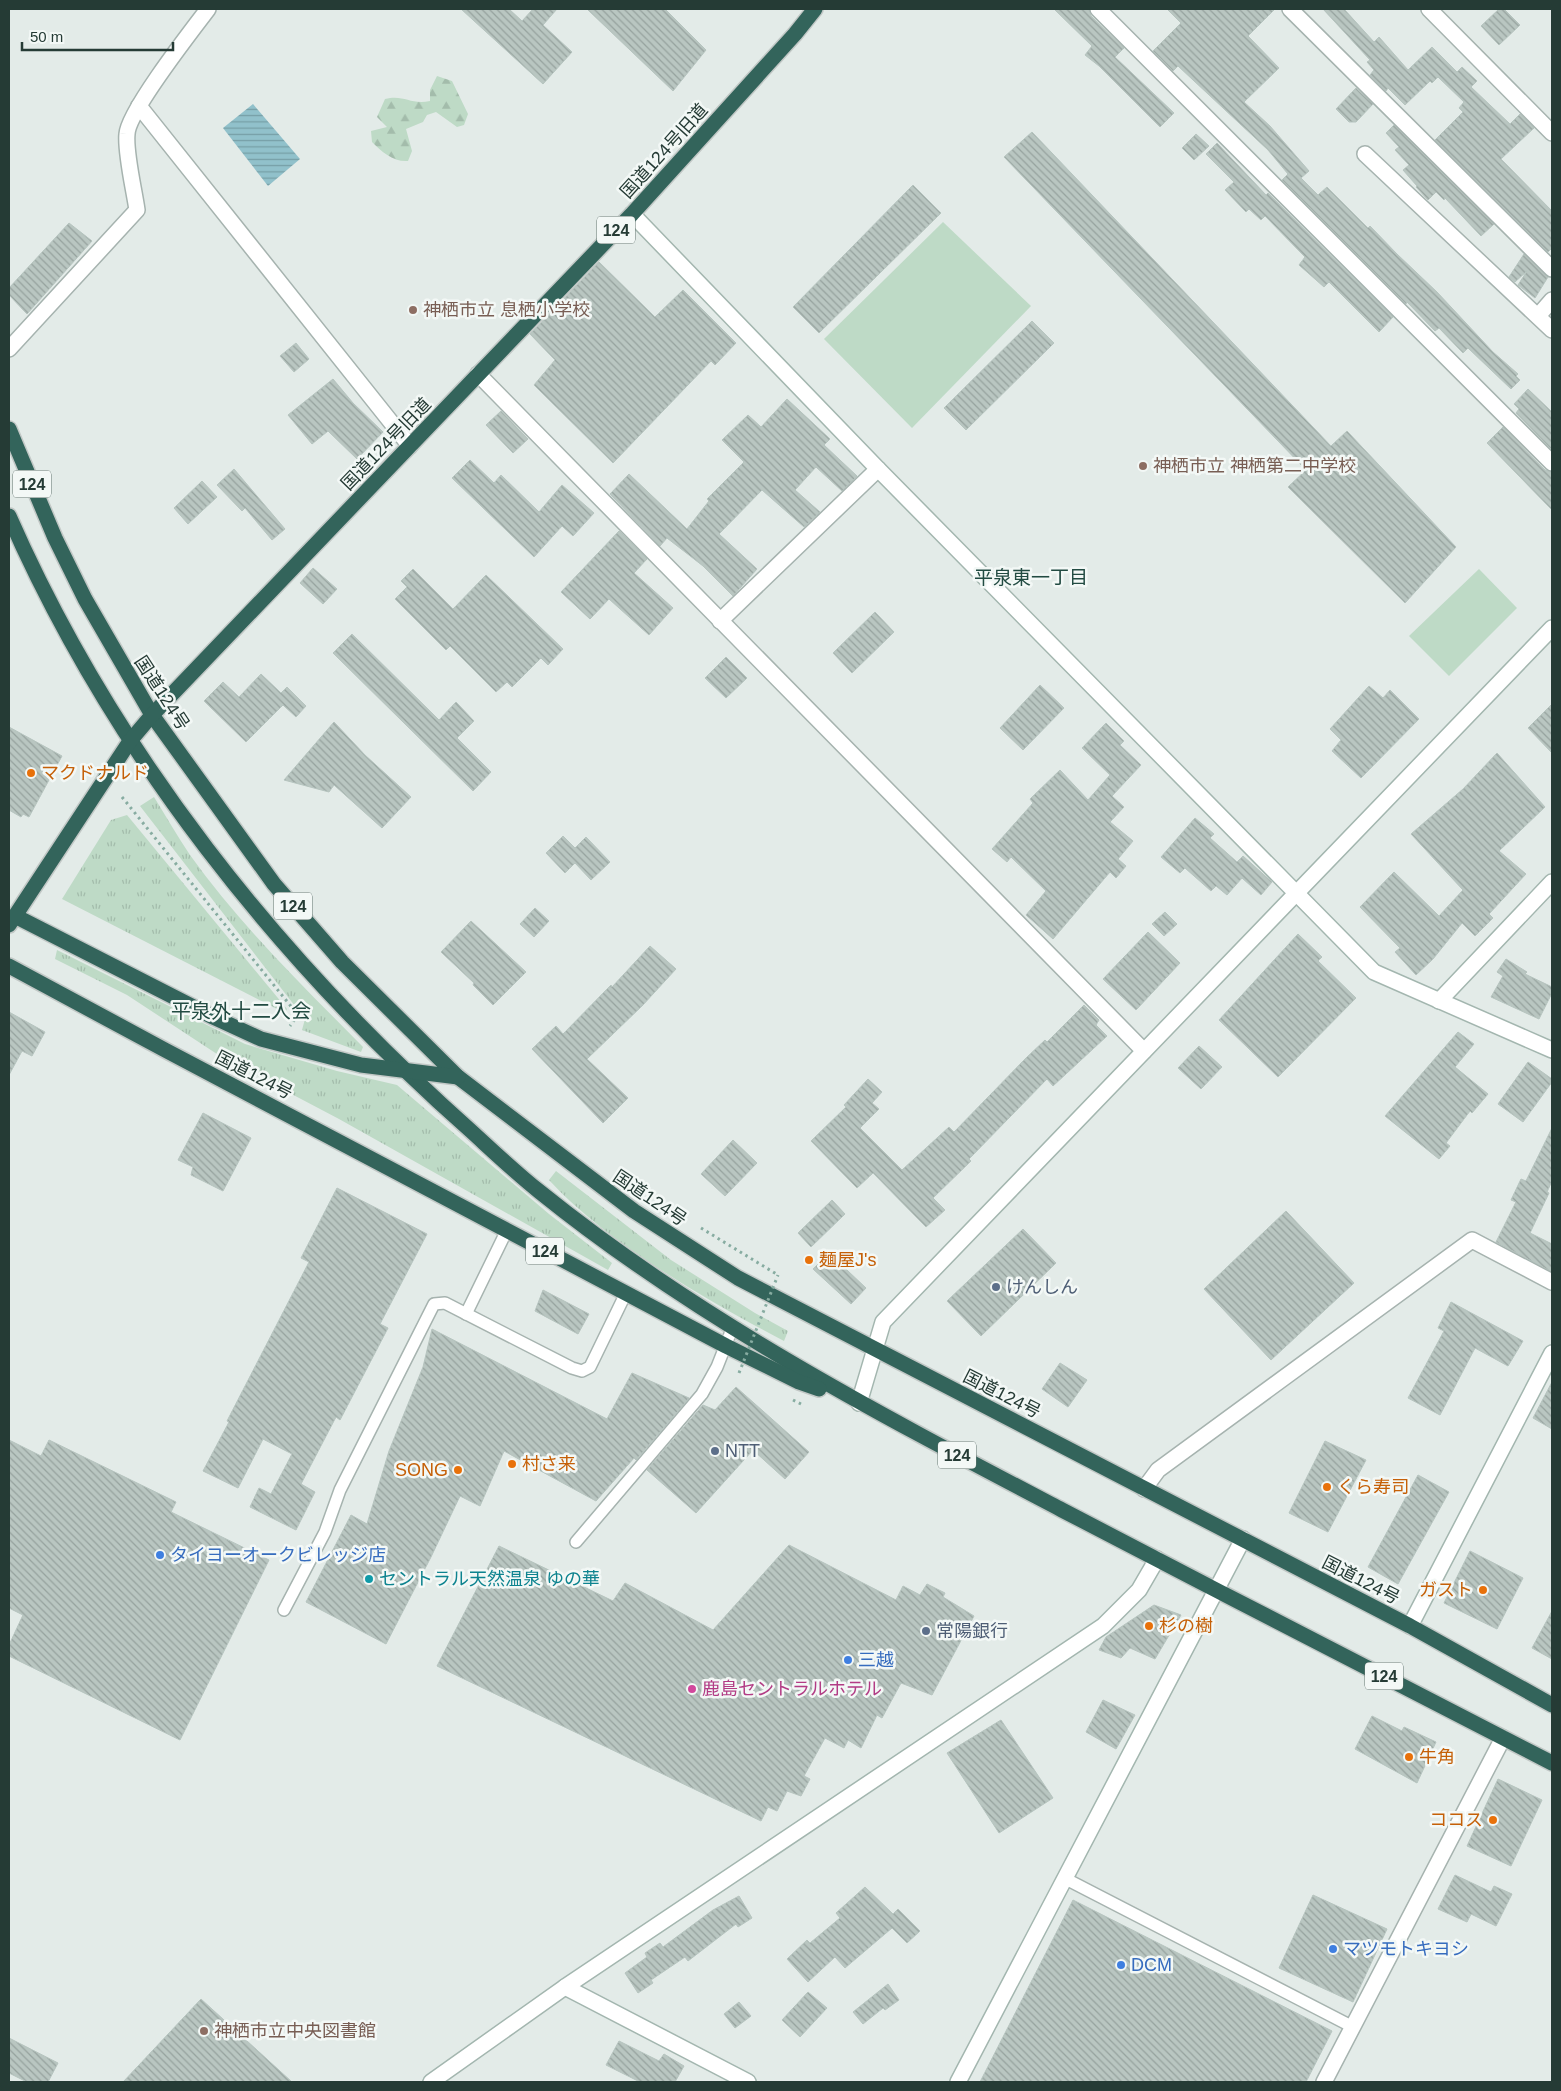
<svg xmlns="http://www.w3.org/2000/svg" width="1561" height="2091" font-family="Arial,'Noto Sans JP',sans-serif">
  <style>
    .grass { fill: url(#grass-tufts) }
    .forest { fill: url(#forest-firs) }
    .pitch { fill: #bedac6 }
    .water { fill: url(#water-rules) }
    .building { fill: url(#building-back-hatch); stroke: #b6c4bf }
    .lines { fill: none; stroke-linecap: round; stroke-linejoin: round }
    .lane-casing { stroke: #a6b3af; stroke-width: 14 }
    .street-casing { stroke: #a6b3af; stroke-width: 18 }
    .secondary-casing { stroke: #a3b6af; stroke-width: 18 }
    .highway-casing { stroke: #c2c8c6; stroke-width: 18 }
    .path { stroke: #87aca1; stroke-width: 3; stroke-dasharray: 2.5 4; stroke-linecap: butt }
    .lane { stroke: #fff; stroke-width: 11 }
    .street { stroke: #fff; stroke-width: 15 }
    .secondary { stroke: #fff; stroke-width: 15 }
    .highway { stroke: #33645b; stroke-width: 15 }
    .path-bridge { stroke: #87aca1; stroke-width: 3; stroke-dasharray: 2.5 4; stroke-linecap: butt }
    .education-dot { fill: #8d6e63; stroke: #f3f8f6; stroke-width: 2 }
    .food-dot { fill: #e8710a; stroke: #f3f8f6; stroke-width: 2 }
    .service-dot { fill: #5c6f8a; stroke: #f3f8f6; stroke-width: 2 }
    .shop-dot { fill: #3f7fe0; stroke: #f3f8f6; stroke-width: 2 }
    .culture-dot { fill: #0f9aa8; stroke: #f3f8f6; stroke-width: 2 }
    .hotel-dot { fill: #d1479c; stroke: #f3f8f6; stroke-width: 2 }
    .labels { text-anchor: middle; stroke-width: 5; stroke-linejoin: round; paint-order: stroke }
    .shield { fill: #f3f8f6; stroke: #63746f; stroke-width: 1 }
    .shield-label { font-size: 16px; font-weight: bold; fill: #253b35 }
    .street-label { font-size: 18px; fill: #253b35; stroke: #f3f8f6 }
    .education-label { font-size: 18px; fill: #785e54; stroke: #f3f8f6; text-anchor: start }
    .food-label { font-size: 18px; fill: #c56008; stroke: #f3f8f6; text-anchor: start }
    .service-label { font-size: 18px; fill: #4e5e75; stroke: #f3f8f6; text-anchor: start }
    .shop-label { font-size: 18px; fill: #366cbe; stroke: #f3f8f6; text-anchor: start }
    .culture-label { font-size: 18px; fill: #0d838f; stroke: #f3f8f6; text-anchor: start }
    .hotel-label { font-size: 18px; fill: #b23c85; stroke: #f3f8f6; text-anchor: start }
    .neighbourhood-label { font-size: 19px; fill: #224b42; stroke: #f3f8f6 }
    .quarter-label { font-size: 20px; fill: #224b42; stroke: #f3f8f6 }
  </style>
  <defs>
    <pattern id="grass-tufts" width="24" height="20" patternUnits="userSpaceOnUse" patternTransform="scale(1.25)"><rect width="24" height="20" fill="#bedac6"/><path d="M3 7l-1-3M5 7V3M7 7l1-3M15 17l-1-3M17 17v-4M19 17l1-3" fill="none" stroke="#a3bcab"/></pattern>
    <pattern id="forest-firs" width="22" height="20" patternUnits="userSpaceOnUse" patternTransform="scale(1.25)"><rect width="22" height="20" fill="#bedac6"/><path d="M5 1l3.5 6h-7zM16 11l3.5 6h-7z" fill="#a3bcab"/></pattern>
    <pattern id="water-rules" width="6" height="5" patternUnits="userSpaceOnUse" patternTransform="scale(1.25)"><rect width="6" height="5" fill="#91c1cb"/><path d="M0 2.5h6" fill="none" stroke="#769ea6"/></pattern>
    <pattern id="building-back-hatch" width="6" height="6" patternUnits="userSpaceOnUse" patternTransform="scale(1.25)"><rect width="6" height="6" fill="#b9c6c1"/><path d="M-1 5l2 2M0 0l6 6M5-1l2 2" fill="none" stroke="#96a29e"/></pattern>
  </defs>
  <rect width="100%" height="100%" fill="#e3ebe8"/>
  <g class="grass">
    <path d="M 154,797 C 166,816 177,836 190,855 C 240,925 303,986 363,1047 L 361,1052 L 302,1030 L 305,1019 L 140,806 Z"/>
    <polygon points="127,815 287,1009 285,1013 62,899 111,820"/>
    <polygon points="57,950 245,1044 337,1071 397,1085 549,1214 612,1263 608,1270 339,1119 223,1058 127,995 55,959"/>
    <path d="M 556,1171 L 671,1260 L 755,1313 L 788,1331 L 784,1341 C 708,1301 607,1243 549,1180 Z"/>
  </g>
  <path class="forest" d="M 437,76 L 452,81 L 468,114 L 464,125 L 457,127 L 436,112 L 427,115 L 423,122 L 406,129 L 412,151 L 408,161 C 393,162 382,152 372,142 L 371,131 L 387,127 L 377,117 L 385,99 C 404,94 410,105 430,101 L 430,90 Z"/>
  <g class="pitch">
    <polygon points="943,222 1031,306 912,428 824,339"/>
    <polygon points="1479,569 1517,608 1449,676 1409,636"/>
  </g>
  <polygon class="water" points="253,104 300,159 268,186 223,128"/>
  <g class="building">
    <polygon points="461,9 509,9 522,21 533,9 557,9 543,25 572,52 543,84"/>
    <polygon points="587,9 665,9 706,50 673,91"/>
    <polygon points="1054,9 1089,9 1091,16 1124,48 1115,57 1174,113 1160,127 1099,66 1085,55 1092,46"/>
    <polygon points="1167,9 1275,9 1248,36 1279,68 1244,102 1270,126 1309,171 1301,178 1318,195 1327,187 1368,228 1370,226 1397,254 1437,292 1493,352 1518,374 1516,376 1520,380 1511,389 1468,348 1463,353 1439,328 1435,331 1407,302 1406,304 1282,180 1288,174 1268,150 1178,66 1173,71 1153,51 1181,23"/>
    <polygon points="1323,9 1344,9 1374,42 1379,37 1408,70 1432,47 1457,72 1462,67 1477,81 1471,87 1510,124 1520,114 1534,128 1501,159 1552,211 1552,248 1548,252 1435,140 1463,112 1459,108 1464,102 1438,77 1432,83 1430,81 1405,105 1388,88 1386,91 1370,75 1374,70 1367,62 1370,60"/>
    <polygon points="1499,9 1504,9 1520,25 1499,45 1481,26"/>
    <polygon points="1356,88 1373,104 1356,122 1349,122 1336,109"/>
    <polygon points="1394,125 1494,224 1481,236 1445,198 1444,200 1436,192 1428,200 1416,187 1417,186 1403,170 1409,165 1395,150 1399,147 1386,133"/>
    <polygon points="1032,132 1331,446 1347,431 1456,547 1405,603 1288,487 1306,470 1004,157"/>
    <polygon points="1196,134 1209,146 1194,160 1182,148"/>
    <polygon points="1217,143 1266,195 1268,193 1393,317 1379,332 1329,282 1324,287 1299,265 1305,257 1265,216 1261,220 1249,209 1246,212 1225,190 1234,182 1206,154"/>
    <polygon points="913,185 941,213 819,333 793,307"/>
    <polygon points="69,223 92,241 27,314 9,295 9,288"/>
    <polygon points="1524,254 1548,277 1535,298 1518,285 1527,271 1515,282 1509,277"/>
    <polygon points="599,262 655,317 683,290 736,343 715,365 711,361 613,463 534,385 555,360 530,334"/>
    <polygon points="1032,321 1054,343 966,430 944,408"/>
    <polygon points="296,343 309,359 294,372 280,356"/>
    <polygon points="333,379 353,403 383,432 357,459 328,431 312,444 288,415"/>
    <polygon points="1528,389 1552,412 1552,450 1516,413 1519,409 1514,404"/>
    <polygon points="787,399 830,439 824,445 857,476 842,491 816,467 795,490 820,512 804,527 762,490 719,534 757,569 733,596 703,566 667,538 660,546 610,494 629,474 687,529 709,501 707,499 744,462 722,440 748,415 761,427"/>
    <polygon points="501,411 528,439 513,453 486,425"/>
    <polygon points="1503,427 1545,470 1552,472 1552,510 1487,443"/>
    <polygon points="470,460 494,483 501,475 539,512 562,485 594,513 573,536 562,526 534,557 452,478"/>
    <polygon points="234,469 285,529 272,540 245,508 242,511 217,485"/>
    <polygon points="202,481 217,497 188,524 174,508"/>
    <polygon points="619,531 647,559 634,573 673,608 649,635 609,599 590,619 561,592"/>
    <polygon points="313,568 337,589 323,604 300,583"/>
    <polygon points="413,569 453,609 486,575 563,649 548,665 541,658 512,687 507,682 496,692 450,646 446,650 395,599 407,587 401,581"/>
    <polygon points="875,612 894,632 852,673 833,653"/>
    <polygon points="352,634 439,720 456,702 474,721 457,738 491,772 473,791 333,653"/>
    <polygon points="726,657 747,678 726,698 705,678"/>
    <polygon points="261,674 281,693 287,687 306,706 296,717 283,705 246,742 204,701 223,682 239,697"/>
    <polygon points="1040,685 1064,708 1023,750 1000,728"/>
    <polygon points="1369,686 1383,698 1390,690 1419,719 1361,778 1332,751 1341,740 1330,729"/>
    <polygon points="1552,704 1552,753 1528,728"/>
    <polygon points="334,722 365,755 411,797 382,828 334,785 329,792 284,780"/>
    <polygon points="1106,723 1124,741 1120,745 1141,765 1112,796 1124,807 1110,822 1133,841 1118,859 1126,866 1116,878 1110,872 1053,939 1026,915 1046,891 1011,857 1007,862 992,849 1033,803 1030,799 1060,770 1088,800 1110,775 1082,748"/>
    <polygon points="9,727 62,756 29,817 23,814 21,817 9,810"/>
    <polygon points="1497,753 1545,807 1499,851 1526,874 1489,914 1493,918 1475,936 1462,923 1433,959 1416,975 1395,952 1400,948 1360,907 1394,872 1439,916 1463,890 1411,834 1463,789"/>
    <polygon points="1195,818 1214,834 1210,838 1237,862 1243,856 1272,882 1261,895 1242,878 1227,895 1216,886 1211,891 1185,868 1180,873 1161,857"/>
    <polygon points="563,836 575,848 586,837 610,862 591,880 575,863 565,873 546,853"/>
    <polygon points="535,908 549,921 534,937 520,924"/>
    <polygon points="1165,912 1177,924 1164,936 1152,924"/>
    <polygon points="471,921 526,972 493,1005 473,985 474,983 441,952"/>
    <polygon points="1148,932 1180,963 1136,1010 1103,979"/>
    <polygon points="1298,934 1322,957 1318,961 1356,998 1278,1077 1219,1020"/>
    <polygon points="650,946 676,969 642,1006 587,1059 628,1098 603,1123 532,1049 556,1026 563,1034 611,985 612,987"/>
    <polygon points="1506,959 1527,972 1525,974 1552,987 1552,993 1539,1019 1491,997 1503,976 1497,972"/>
    <polygon points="1084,1005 1099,1020 1096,1025 1107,1036 1053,1086 1047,1079 969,1159 971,1161 933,1198 945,1210 926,1227 873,1173 857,1188 811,1141 846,1107 844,1105 868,1079 882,1092 872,1103 879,1109 860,1128 902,1170 949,1127 954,1132 1026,1058 1045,1040 1047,1042"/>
    <polygon points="9,1012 45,1032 32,1056 22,1051 9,1075"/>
    <polygon points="1458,1032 1474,1044 1455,1067 1488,1094 1472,1113 1470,1111 1446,1143 1450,1146 1439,1159 1385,1116"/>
    <polygon points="1199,1046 1222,1067 1201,1089 1178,1068"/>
    <polygon points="1528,1062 1552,1079 1552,1082 1523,1122 1498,1104"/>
    <polygon points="203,1113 251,1138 223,1191 191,1175 193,1167 178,1160"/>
    <polygon points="1552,1128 1552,1181 1547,1192 1549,1193 1530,1233 1552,1244 1552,1272 1496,1242 1516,1202 1511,1200 1521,1179 1526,1181"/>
    <polygon points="733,1140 757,1163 725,1196 701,1174"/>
    <polygon points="337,1188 427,1234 380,1324 388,1328 340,1420 336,1417 301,1484 315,1492 296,1530 250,1507 259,1488 271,1494 292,1454 263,1439 238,1488 203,1471 229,1422 227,1421 309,1262 301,1258"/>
    <polygon points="832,1200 845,1214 811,1247 798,1233"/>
    <polygon points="1286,1211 1354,1283 1271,1360 1204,1289"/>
    <polygon points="1023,1229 1056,1263 981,1336 947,1301"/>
    <polygon points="829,1253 866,1288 851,1304 813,1269"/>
    <polygon points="543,1290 589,1314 578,1334 535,1311"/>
    <polygon points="1451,1302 1523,1341 1508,1366 1475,1348 1440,1415 1408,1398 1444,1331 1438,1328"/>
    <polygon points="432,1329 607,1419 632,1373 689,1398 636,1460 634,1458 596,1501 504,1451 480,1506 460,1496 431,1557 386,1644 306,1602 351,1515 367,1524 389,1451 423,1367"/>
    <polygon points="1060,1363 1087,1380 1068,1407 1042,1389"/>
    <polygon points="1552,1382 1552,1429 1533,1418"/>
    <polygon points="736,1387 809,1452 785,1479 753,1450 696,1513 647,1470 703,1405 715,1410"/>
    <polygon points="9,1440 41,1456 49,1440 176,1502 171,1512 269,1560 180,1740 9,1656 9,1645 23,1615 9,1608"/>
    <polygon points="1325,1441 1366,1460 1328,1532 1289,1513"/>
    <polygon points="1418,1475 1449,1492 1398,1584 1368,1567"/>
    <polygon points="789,1545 896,1600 903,1586 920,1595 927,1584 945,1593 943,1597 974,1616 932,1695 901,1683 882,1718 877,1715 861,1748 848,1740 844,1748 825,1738 804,1776 810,1779 801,1796 787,1791 777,1811 768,1807 761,1821 437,1666 499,1546 613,1601 625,1583 713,1630"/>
    <polygon points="1470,1551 1523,1578 1497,1629 1444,1603"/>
    <polygon points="1154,1605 1181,1615 1155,1659 1130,1648 1121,1658 1099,1650 1106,1637"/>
    <polygon points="1552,1611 1552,1659 1532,1648"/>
    <polygon points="1103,1700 1135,1715 1116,1749 1086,1732"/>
    <polygon points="1372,1716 1402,1731 1404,1727 1436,1742 1417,1783 1355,1749"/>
    <polygon points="1001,1720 1053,1798 999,1833 947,1753"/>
    <polygon points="1498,1779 1542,1800 1511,1866 1467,1846"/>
    <polygon points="1455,1875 1491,1892 1494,1886 1512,1894 1496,1926 1471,1914 1467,1922 1438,1909"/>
    <polygon points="865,1887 893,1914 898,1909 920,1931 907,1943 892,1928 845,1968 835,1957 808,1982 787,1959 807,1940 810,1943 840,1918 836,1913"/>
    <polygon points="1313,1895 1387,1929 1353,2002 1279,1968"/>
    <polygon points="739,1896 752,1918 738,1927 736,1924 688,1961 685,1957 651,1980 653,1983 638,1993 625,1973 647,1957 645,1953 660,1943 663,1947 713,1910"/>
    <polygon points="1073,1900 1332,2031 1306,2082 980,2082"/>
    <polygon points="888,1984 899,2000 885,2010 883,2008 863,2024 853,2012"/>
    <polygon points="808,1992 827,2008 800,2037 782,2020"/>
    <polygon points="201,1999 292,2082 123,2082"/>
    <polygon points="739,2002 751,2016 735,2028 724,2014"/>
    <polygon points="9,2038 58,2063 48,2082 27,2082 9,2073"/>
    <polygon points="619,2041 659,2061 664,2054 684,2066 675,2082 640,2082 606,2065"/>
  </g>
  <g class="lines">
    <defs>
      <g id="lane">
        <polyline points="466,1314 507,1230"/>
        <polyline points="576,1542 702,1394 717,1367 732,1329"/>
        <polyline points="284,1610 325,1532 340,1490 434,1304 445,1303 572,1368 582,1371 590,1367 626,1293"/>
        <polyline points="1066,1879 1353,2027"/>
      </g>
      <g id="street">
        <polyline points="1098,9 1552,463"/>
        <polyline points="1290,9 1552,269"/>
        <polyline points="1429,9 1552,133"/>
        <polyline points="139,106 410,446"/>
        <polyline points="1365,154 1552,330"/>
        <polyline points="1538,316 1552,300"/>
        <path d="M 9,349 L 137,210 C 134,189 125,152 127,134 C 128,112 192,30 208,9"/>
        <polyline points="478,374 1144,1051"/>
        <polyline points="720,621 878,469"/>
        <polyline points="1144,1489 1158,1470 1472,1240 1552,1282"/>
        <polyline points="1324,2082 1503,1738"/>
      </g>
      <g id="secondary">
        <polyline points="632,214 878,469 1374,972 1552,1050"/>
        <polyline points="1439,1001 1552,882"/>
        <polyline points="859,1403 883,1322 1552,628"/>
        <polyline points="1410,1626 1552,1353"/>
        <polyline points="565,1987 748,2082"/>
        <polyline points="431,2082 565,1987 1103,1626 1139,1590 1157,1559"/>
        <polyline points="958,2082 1243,1539"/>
      </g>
      <g id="highway">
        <polyline points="9,429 55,538 85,599 152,715 274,884 342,962 458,1077 634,1211 738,1278 1410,1626 1552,1705"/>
        <path d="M 9,516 C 113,753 278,960 471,1131 C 494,1152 516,1173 540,1192 C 700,1321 881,1415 1062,1510 C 1225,1595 1389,1679 1552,1763"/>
        <polyline points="15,916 213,1017 261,1039 361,1065 458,1077"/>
        <polyline points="9,925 130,741 152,715 632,214 795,34 815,9"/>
        <polyline points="9,966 165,1050 726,1346 799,1382 819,1389"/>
      </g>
    </defs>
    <use href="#lane" class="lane-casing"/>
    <use href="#street" class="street-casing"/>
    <use href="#secondary" class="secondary-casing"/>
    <use href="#highway" class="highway-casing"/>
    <g class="path">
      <polyline points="122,797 298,1015 290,1026"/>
      <polyline points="701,1228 778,1275"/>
      <polyline points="793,1400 801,1404"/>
    </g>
    <use href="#lane" class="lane"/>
    <use href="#street" class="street"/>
    <use href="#secondary" class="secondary"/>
    <use href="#highway" class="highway"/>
    <polyline class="path-bridge" points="739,1373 778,1275"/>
  </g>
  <g class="education-dot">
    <circle cx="413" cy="310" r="5"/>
    <circle cx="1143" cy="466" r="5"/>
    <circle cx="204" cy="2031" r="5"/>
  </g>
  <g class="food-dot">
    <circle cx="31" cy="773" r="5"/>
    <circle cx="809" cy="1260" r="5"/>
    <circle cx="512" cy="1464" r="5"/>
    <circle cx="458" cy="1470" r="5"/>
    <circle cx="1327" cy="1487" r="5"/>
    <circle cx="1483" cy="1590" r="5"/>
    <circle cx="1149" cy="1626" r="5"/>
    <circle cx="1409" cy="1757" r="5"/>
    <circle cx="1493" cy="1820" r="5"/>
  </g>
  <g class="service-dot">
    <circle cx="996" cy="1287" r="5"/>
    <circle cx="715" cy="1451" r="5"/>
    <circle cx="926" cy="1631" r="5"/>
  </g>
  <g class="shop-dot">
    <circle cx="160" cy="1555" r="5"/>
    <circle cx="848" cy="1660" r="5"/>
    <circle cx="1333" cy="1949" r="5"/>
    <circle cx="1121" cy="1965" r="5"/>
  </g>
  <circle class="culture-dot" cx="369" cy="1579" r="5"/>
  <circle class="hotel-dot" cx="692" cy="1689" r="5"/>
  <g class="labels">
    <g class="shield">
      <rect x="597" y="216.5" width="38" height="27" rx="4"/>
      <rect x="13" y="470.5" width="38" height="27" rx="4"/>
      <rect x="274" y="892.5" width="38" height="27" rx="4"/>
      <rect x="526" y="1237.5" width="38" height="27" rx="4"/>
      <rect x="938" y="1441.5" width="38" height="27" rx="4"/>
      <rect x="1365" y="1662.5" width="38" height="27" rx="4"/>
    </g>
    <g class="shield-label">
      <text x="616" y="236">124</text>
      <text x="32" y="490">124</text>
      <text x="293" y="912">124</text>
      <text x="545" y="1257">124</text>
      <text x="957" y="1461">124</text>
      <text x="1384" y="1682">124</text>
    </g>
    <g class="street-label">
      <text transform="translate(664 151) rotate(-48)" y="6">国道124号旧道</text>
      <text transform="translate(386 444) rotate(-46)" y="6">国道124号旧道</text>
      <text transform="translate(162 693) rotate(57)" y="6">国道124号</text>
      <text transform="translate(254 1075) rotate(27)" y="6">国道124号</text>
      <text transform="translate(650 1198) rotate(34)" y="6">国道124号</text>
      <text transform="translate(1002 1394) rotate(27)" y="6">国道124号</text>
      <text transform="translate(1361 1580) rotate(27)" y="6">国道124号</text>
    </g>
    <g class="education-label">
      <text x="423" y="316">神栖市立 息栖小学校</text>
      <text x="1153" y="472">神栖市立 神栖第二中学校</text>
      <text x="214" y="2037">神栖市立中央図書館</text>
    </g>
    <g class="food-label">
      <text x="41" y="779">マクドナルド</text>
      <text x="819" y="1266">麺屋J's</text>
      <text x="522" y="1470">村さ来</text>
      <text x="448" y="1476" text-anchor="end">SONG</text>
      <text x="1337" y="1493">くら寿司</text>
      <text x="1473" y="1596" text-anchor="end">ガスト</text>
      <text x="1159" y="1632">杉の樹</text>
      <text x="1419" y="1763">牛角</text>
      <text x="1483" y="1826" text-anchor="end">ココス</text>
    </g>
    <g class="service-label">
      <text x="1006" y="1293">けんしん</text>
      <text x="725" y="1457">NTT</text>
      <text x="936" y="1637">常陽銀行</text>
    </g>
    <g class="shop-label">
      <text x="170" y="1561">タイヨーオークビレッジ店</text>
      <text x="858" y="1666">三越</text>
      <text x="1343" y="1955">マツモトキヨシ</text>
      <text x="1131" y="1971">DCM</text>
    </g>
    <g class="culture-label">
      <text x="379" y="1585">セントラル天然温泉 ゆの華</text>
    </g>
    <g class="hotel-label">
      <text x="702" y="1695">鹿島セントラルホテル</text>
    </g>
    <g class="neighbourhood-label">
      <text x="1031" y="584">平泉東一丁目</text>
    </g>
    <g class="quarter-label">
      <text x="241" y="1018">平泉外十二入会</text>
    </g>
  </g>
  <rect width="1561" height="2091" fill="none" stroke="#253b35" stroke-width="20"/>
  <path d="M22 42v8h151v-8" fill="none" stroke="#253b35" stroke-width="2.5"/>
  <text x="30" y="42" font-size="15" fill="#253b35" stroke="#f3f8f6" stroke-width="4" paint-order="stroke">50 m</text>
</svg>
